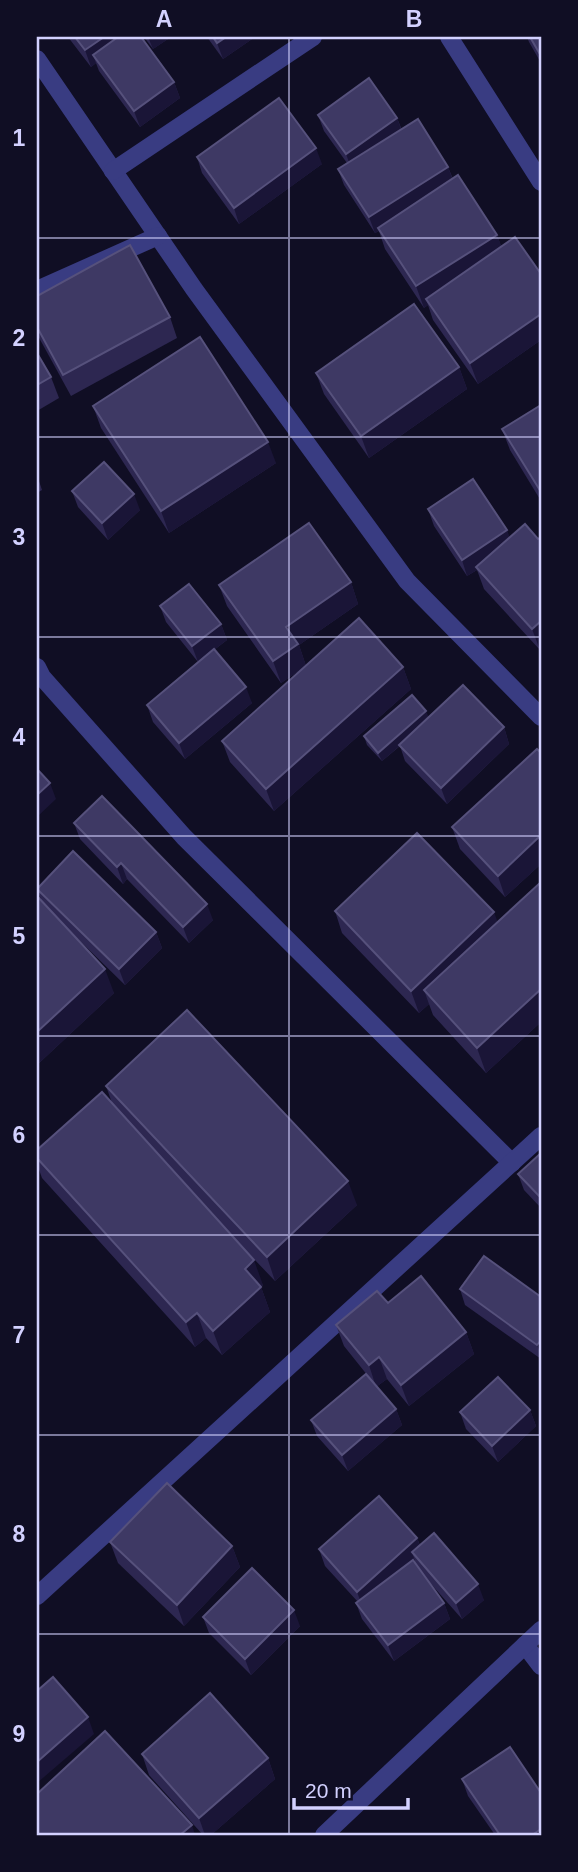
<svg xmlns="http://www.w3.org/2000/svg" width="578" height="1872" font-family="Helvetica,sans-serif">
  <style>
    .lines { fill: none; stroke-linecap: round; stroke-linejoin: round }
    .street { stroke: #393c82; stroke-width: 18 }
    .wall { fill: #2d2751 }
    .shaded-wall { fill: #1a1537 }
    .building { fill: #3e3964; stroke: #56517c; stroke-width: 2 }
    .grid { fill: none; stroke: #d3d1ff; stroke-width: 2; stroke-opacity: 0.55 }
    .neatline { fill: none; stroke: #d3d1ff; stroke-width: 2.5 }
    .grid-label { font-size: 23px; text-anchor: middle; font-weight: bold; fill: #d3d1ff }
  </style>
  <rect width="100%" height="100%" fill="#100e24"/>
  <g class="lines">
    <g class="street">
      <polyline points="449,37 541,182"/>
      <polyline points="37,59 194,289 407,581 541,717"/>
      <polyline points="113,171 313,37"/>
      <polyline points="37,290 158,236"/>
      <polyline points="37,667 42,677 184,837 512,1163"/>
      <polyline points="37,1596 541,1136"/>
      <polyline points="525,1645 541,1666"/>
      <polyline points="324,1835 541,1630"/>
    </g>
  </g>
  <g class="wall">
    <polygon points="68,37 141,37 174,82 180,98 140,127 99,71 96,63 91,67"/>
    <polygon points="144,37 171,37 153,49"/>
    <polygon points="207,37 255,37 223,59"/>
    <polygon points="527,37 541,37 541,63 529,42"/>
    <polygon points="318,115 397,118 402,130 448,167 453,179 497,235 501,246 541,274 541,340 478,384 433,320 428,305 424,308 385,249 379,231 375,233 344,185 338,169 347,163 324,131"/>
    <polygon points="197,157 322,164 239,224 202,173"/>
    <polygon points="37,296 170,317 177,338 71,396 37,334"/>
    <polygon points="37,353 51,377 59,398 37,411"/>
    <polygon points="459,367 467,389 369,458 324,394 316,373"/>
    <polygon points="541,405 541,501 510,450 502,429"/>
    <polygon points="93,406 276,463 169,533 101,428"/>
    <polygon points="37,475 42,490 37,493"/>
    <polygon points="72,491 140,510 108,540 78,507"/>
    <polygon points="428,509 507,530 509,538 538,539 541,537 541,649 540,650 484,589 477,570 467,576 434,526"/>
    <polygon points="351,582 358,604 299,645 306,666 403,667 411,689 274,811 230,762 222,741 306,666 281,683 227,606 219,585"/>
    <polygon points="160,606 221,624 227,640 214,650 252,703 185,759 153,722 147,705 198,662 166,622"/>
    <polygon points="429,717 504,727 509,744 447,804 405,761 400,746 382,761 367,745 364,736"/>
    <polygon points="541,753 541,864 505,897 460,849 452,827"/>
    <polygon points="74,823 213,920 189,943 127,879 123,884 80,839"/>
    <polygon points="541,882 541,1022 486,1073 433,1015 429,1004 419,1013 342,933 335,911 498,922"/>
    <polygon points="37,888 156,932 162,948 125,985 77,938 114,993 37,1065 37,896 41,900"/>
    <polygon points="106,1086 357,1205 275,1281 230,1234 263,1285 261,1287 270,1312 222,1355 206,1338 195,1347 42,1178 37,1164 37,1150 112,1103"/>
    <polygon points="541,1153 541,1208 524,1190 518,1174"/>
    <polygon points="460,1289 541,1297 541,1359 465,1305"/>
    <polygon points="388,1303 466,1332 474,1354 409,1406 387,1379 376,1387 396,1409 402,1425 348,1471 317,1436 311,1420 376,1386 344,1346 336,1325"/>
    <polygon points="530,1410 536,1426 498,1462 466,1429 460,1412"/>
    <polygon points="417,1538 420,1545 484,1600 462,1619 424,1576 444,1603 450,1619 394,1661 362,1619 356,1603 358,1602 325,1566 319,1549"/>
    <polygon points="110,1542 232,1546 240,1567 184,1626 118,1563"/>
    <polygon points="203,1617 300,1626 251,1675 209,1633"/>
    <polygon points="142,1754 268,1758 275,1779 211,1835 203,1835 149,1775"/>
    <polygon points="462,1779 541,1835 495,1835 468,1796"/>
  </g>
  <g class="shaded-wall">
    <polygon points="104,37 129,37 93,55 96,63 91,67 85,50"/>
    <polygon points="148,37 171,37 153,49"/>
    <polygon points="226,37 255,37 223,59 217,43"/>
    <polygon points="174,82 180,98 140,127 134,111"/>
    <polygon points="397,118 403,134 352,170 346,154"/>
    <polygon points="316,148 322,164 239,224 234,208"/>
    <polygon points="448,167 454,183 378,228 379,231 375,233 369,217"/>
    <polygon points="497,235 505,256 426,299 428,305 424,308 416,286"/>
    <polygon points="541,314 541,340 478,384 470,363"/>
    <polygon points="459,367 467,389 369,458 361,436"/>
    <polygon points="268,442 276,463 169,533 161,511"/>
    <polygon points="134,494 140,510 108,540 102,523"/>
    <polygon points="507,530 513,546 476,567 477,570 467,576 462,560"/>
    <polygon points="351,582 358,604 299,645 306,666 281,683 273,661 286,627"/>
    <polygon points="541,621 541,649 540,650 532,629"/>
    <polygon points="221,624 227,640 198,662 192,646"/>
    <polygon points="403,667 411,689 274,811 266,789"/>
    <polygon points="246,687 252,703 185,759 179,743"/>
    <polygon points="426,711 430,720 382,761 378,753"/>
    <polygon points="504,727 509,744 447,804 441,788"/>
    <polygon points="50,783 56,799 37,817 37,795"/>
    <polygon points="541,835 541,864 505,897 498,876"/>
    <polygon points="121,863 127,879 123,884 117,867"/>
    <polygon points="207,904 213,920 189,943 183,927"/>
    <polygon points="494,912 502,934 424,990 429,1004 419,1013 411,991"/>
    <polygon points="156,932 162,948 125,985 119,969"/>
    <polygon points="105,969 114,993 37,1065 37,1032"/>
    <polygon points="541,989 541,1022 486,1073 477,1048"/>
    <polygon points="348,1181 357,1205 275,1281 267,1257"/>
    <polygon points="254,1260 263,1285 254,1293 245,1269"/>
    <polygon points="261,1287 270,1312 222,1355 213,1331"/>
    <polygon points="197,1313 206,1338 195,1347 186,1322"/>
    <polygon points="466,1332 474,1354 409,1406 401,1385"/>
    <polygon points="541,1340 541,1355 537,1345"/>
    <polygon points="379,1357 387,1379 376,1387 369,1365"/>
    <polygon points="396,1409 402,1425 348,1471 342,1455"/>
    <polygon points="530,1410 536,1426 498,1462 492,1446"/>
    <polygon points="417,1538 423,1554 412,1552 415,1561 363,1608 357,1592"/>
    <polygon points="232,1546 240,1567 184,1626 177,1605"/>
    <polygon points="478,1584 484,1600 462,1619 456,1603"/>
    <polygon points="444,1603 450,1619 394,1661 388,1645"/>
    <polygon points="294,1610 300,1626 251,1675 245,1659"/>
    <polygon points="88,1717 94,1734 37,1783 37,1762"/>
    <polygon points="268,1758 275,1779 211,1835 205,1835 199,1818"/>
    <polygon points="192,1825 195,1835 180,1835"/>
    <polygon points="541,1829 541,1835 532,1835"/>
  </g>
  <g class="building">
    <polygon points="75,37 104,37 85,50"/>
    <polygon points="118,37 141,37 174,82 134,111 93,55"/>
    <polygon points="213,37 226,37 217,43"/>
    <polygon points="530,37 541,37 541,56"/>
    <polygon points="369,78 397,118 346,154 318,115"/>
    <polygon points="279,98 316,148 234,208 197,157"/>
    <polygon points="418,119 448,167 369,217 338,169"/>
    <polygon points="458,175 497,235 416,286 378,228"/>
    <polygon points="515,237 541,274 541,314 470,363 426,299"/>
    <polygon points="130,245 170,317 63,375 37,327 37,296"/>
    <polygon points="414,304 459,367 361,436 316,373"/>
    <polygon points="200,337 268,442 161,511 93,406"/>
    <polygon points="37,353 51,377 37,385"/>
    <polygon points="541,405 541,492 502,429"/>
    <polygon points="104,462 134,494 102,523 72,491"/>
    <polygon points="473,479 507,530 462,560 428,509"/>
    <polygon points="309,523 351,582 286,627 298,644 273,661 219,585"/>
    <polygon points="525,524 538,539 541,537 541,621 532,629 476,567"/>
    <polygon points="189,584 221,624 192,646 160,606"/>
    <polygon points="359,618 403,667 266,789 222,741"/>
    <polygon points="214,649 246,687 179,743 147,705"/>
    <polygon points="463,685 504,727 441,788 399,745"/>
    <polygon points="412,695 426,711 378,753 364,736"/>
    <polygon points="537,749 541,753 541,835 498,876 452,827"/>
    <polygon points="37,769 50,783 37,795"/>
    <polygon points="102,796 207,904 183,927 121,863 117,867 74,823"/>
    <polygon points="417,833 494,912 411,991 335,911"/>
    <polygon points="73,851 156,932 119,969 37,889"/>
    <polygon points="541,882 541,989 477,1048 424,990"/>
    <polygon points="37,896 105,969 37,1032"/>
    <polygon points="187,1010 348,1181 267,1257 106,1086"/>
    <polygon points="102,1092 254,1260 245,1269 261,1287 213,1331 197,1313 186,1322 37,1158 37,1150"/>
    <polygon points="541,1153 541,1198 518,1174"/>
    <polygon points="484,1256 541,1297 541,1340 537,1345 460,1289"/>
    <polygon points="421,1276 466,1332 401,1385 379,1357 369,1365 336,1325 377,1291 388,1303"/>
    <polygon points="366,1374 396,1409 342,1455 311,1420"/>
    <polygon points="498,1377 530,1410 492,1446 460,1412"/>
    <polygon points="167,1483 232,1546 177,1605 110,1542"/>
    <polygon points="379,1496 417,1538 357,1592 319,1549"/>
    <polygon points="434,1533 478,1584 456,1603 412,1552"/>
    <polygon points="413,1560 444,1603 388,1645 356,1603"/>
    <polygon points="252,1568 294,1610 245,1659 203,1617"/>
    <polygon points="53,1677 88,1717 37,1762 37,1691"/>
    <polygon points="210,1693 268,1758 199,1818 142,1754"/>
    <polygon points="105,1731 192,1825 180,1835 37,1835 37,1794"/>
    <polygon points="510,1747 541,1793 541,1829 532,1835 500,1835 462,1779"/>
  </g>
  <path class="grid" d="M 289,37 L 289,1835M 37,238 L 541,238M 37,437 L 541,437M 37,637 L 541,637M 37,836 L 541,836M 37,1036 L 541,1036M 37,1235 L 541,1235M 37,1435 L 541,1435M 37,1634 L 541,1634"/>
  <rect width="578" height="1872" fill="none" stroke="#100e24" stroke-width="77"/>
  <path d="M294 1798v10h114v-10" fill="none" stroke="#d3d1ff" stroke-width="3.5"/>
  <text x="305" y="1798" font-size="21" fill="#d3d1ff" stroke="#100e24" stroke-width="5" paint-order="stroke">20 m</text>
  <rect x="38" y="38" width="502" height="1796" class="neatline"/>
  <g class="grid-label">
    <text x="164" y="27">A</text>
    <text x="414" y="27">B</text>
    <text x="19" y="146">1</text>
    <text x="19" y="346">2</text>
    <text x="19" y="545">3</text>
    <text x="19" y="745">4</text>
    <text x="19" y="944">5</text>
    <text x="19" y="1143">6</text>
    <text x="19" y="1343">7</text>
    <text x="19" y="1542">8</text>
    <text x="19" y="1742">9</text>
  </g>
</svg>
